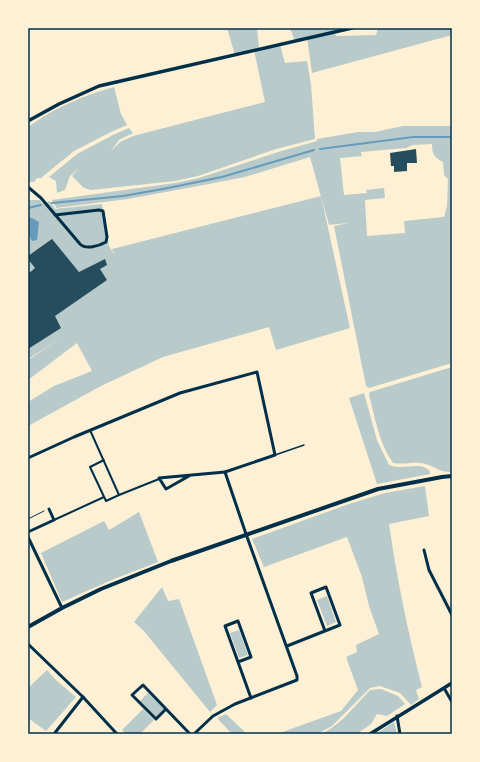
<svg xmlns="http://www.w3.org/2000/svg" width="480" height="762" font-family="Overpass,sans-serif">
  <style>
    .green { fill: #b9caca; fill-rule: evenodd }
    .water { fill: #669bbc }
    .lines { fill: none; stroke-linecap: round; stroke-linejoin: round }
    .stream { stroke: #669bbc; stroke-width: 2 }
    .building { fill: #264d5e }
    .path { stroke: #003049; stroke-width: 1 }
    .service { stroke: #003049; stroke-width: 1.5 }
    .pedestrian { stroke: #003049; stroke-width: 2 }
    .minor { stroke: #003049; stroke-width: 3 }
    .tertiary { stroke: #003049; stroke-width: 3.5 }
    .secondary { stroke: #003049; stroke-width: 4 }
    .neatline { fill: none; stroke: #003049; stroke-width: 1.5 }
  </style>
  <rect width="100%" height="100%" fill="#fdf0d5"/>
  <g class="green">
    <polygon points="227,28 257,28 259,49 280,44 285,63 307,61 311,85 315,139 276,149 198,176 175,181 91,190 84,188 72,176 78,169 70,176 65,190 57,193 56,181 49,177 77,154 113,135 129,128 133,133 119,140 111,151 120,142 133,136 265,102 254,50 235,55"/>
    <polygon points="290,28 335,28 334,32 336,36 376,35 378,28 452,28 452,35 312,73 307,38 295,41"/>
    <path d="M 114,87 L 121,114 L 127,125 L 111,132 L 74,151 L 41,178 L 37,178 L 34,182 L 28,182 L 28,127 C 54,108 84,95 114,87 Z"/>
    <path d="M 403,126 L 452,126 L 452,363 L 369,388 L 366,386 L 334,226 L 348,223 L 329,225 L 310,157 L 245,177 L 214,183 L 128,199 L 56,208 L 52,200 L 175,183 L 199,178 L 278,152 L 317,141 L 317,139 L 358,132 L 375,132 ZM 432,144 C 432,154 434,157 443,162 L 444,175 L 448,179 L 447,206 L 444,217 L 404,221 L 405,233 L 367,236 L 365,200 L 385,198 L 384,188 L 366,190 L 367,193 L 344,195 L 340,158 L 362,156 L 361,152 L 406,148 L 413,145 Z"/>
    <polygon points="321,196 350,328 276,350 269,327 163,357 101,386 28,426 28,402 54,386 92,371 77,343 28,380 28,360 61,338 28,359 28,200 40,200 42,203 50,201 55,209 102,204 109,246 115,256 112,249"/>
    <path d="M 452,367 L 452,472 C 438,472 437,467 425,464 C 415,461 404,465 393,463 C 379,443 375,418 369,395 L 370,392 Z"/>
    <path d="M 364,393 L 377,440 L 389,465 C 392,466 395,467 399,467 C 409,468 423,462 430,472 L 430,474 L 377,484 L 349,398 Z"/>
    <path d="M 425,486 L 429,516 L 389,524 C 397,579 408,633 422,687 L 416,690 L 419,699 L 411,705 L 400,693 L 380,686 L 370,688 L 332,726 L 317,734 L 277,734 L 341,711 L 358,690 L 346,657 L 357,652 L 356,645 L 379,634 L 369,606 L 362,577 L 347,537 L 264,567 L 252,539 L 349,504 L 385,493 Z"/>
    <polygon points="139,512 158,562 114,579 62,602 41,553 104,521 109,530"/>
    <polygon points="162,587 168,601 179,599 217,705 210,712 143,630 134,622"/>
    <polygon points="327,596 336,622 327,626 317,600"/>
    <polygon points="239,630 248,655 239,658 230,633"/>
    <polygon points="47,670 56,680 76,697 46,731 28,718 28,688"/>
    <polygon points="381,689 398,696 405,704 387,716 377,714 371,724 357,734 322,734 333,727 344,718 370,690"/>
    <polygon points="148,693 164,709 156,718 140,701"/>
    <polygon points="143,709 154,720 140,734 126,734 122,730"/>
    <polygon points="226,714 247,734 232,734 217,718"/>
    <polygon points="394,722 397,734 376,734"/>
  </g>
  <path class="water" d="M 30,217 L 39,222 L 37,240 L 32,241 C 28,234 25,224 30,217 Z"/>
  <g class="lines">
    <g class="stream">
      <polyline points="320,149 413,137 451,137"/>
      <polyline points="52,203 123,196 163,189 222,177 314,150"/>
      <polyline points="28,208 41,205"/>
    </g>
  </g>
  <g class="building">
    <polygon points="416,149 417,163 407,163 407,171 394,172 394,166 391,166 390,153"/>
    <polygon points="52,239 79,272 105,259 107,265 100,269 107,280 55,316 61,328 28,349 28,274 35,268 28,259 28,256"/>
  </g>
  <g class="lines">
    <polyline class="path" points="28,519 44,511"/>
    <polyline class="service" points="275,455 304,445"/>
    <g class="pedestrian">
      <polyline points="90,430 119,495 106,501 90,467 104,460"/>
      <polyline points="119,495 159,479"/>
      <polyline points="54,520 104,497"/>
    </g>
    <g class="minor">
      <path d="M 28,187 L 41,198 L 80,244 C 86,250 99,246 106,242 L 107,237 L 103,211 L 99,210 L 55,215"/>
      <polyline points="28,458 74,437 180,393 257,372 275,455 225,472 246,534 297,676 297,680 235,704 213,716 194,734"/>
      <polyline points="189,476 166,489 159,478 225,472"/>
      <polyline points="28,532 54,520 49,509"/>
      <polyline points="28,537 62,608"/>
      <polyline points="424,550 429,570 452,615"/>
      <polyline points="28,644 83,697 117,734"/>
      <polyline points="287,646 340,625 326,587 311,593 325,631"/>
      <polyline points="238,662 251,657 238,621 225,626 251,698"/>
      <polyline points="444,688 452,702"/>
      <polyline points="166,709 156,719 132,695 143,685 190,734"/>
      <polyline points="397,716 400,734"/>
      <polyline points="54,734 83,697"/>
    </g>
    <g class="tertiary">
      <polyline points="28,121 59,104 99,86 352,28"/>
      <polyline points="370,734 452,683"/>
    </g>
    <polyline class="secondary" points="28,627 62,608 101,589 171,561 378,489 442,477 452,476"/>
  </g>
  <rect width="480" height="762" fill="none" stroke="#fdf0d5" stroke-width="58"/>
  <rect x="29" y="29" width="422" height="704" class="neatline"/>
</svg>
